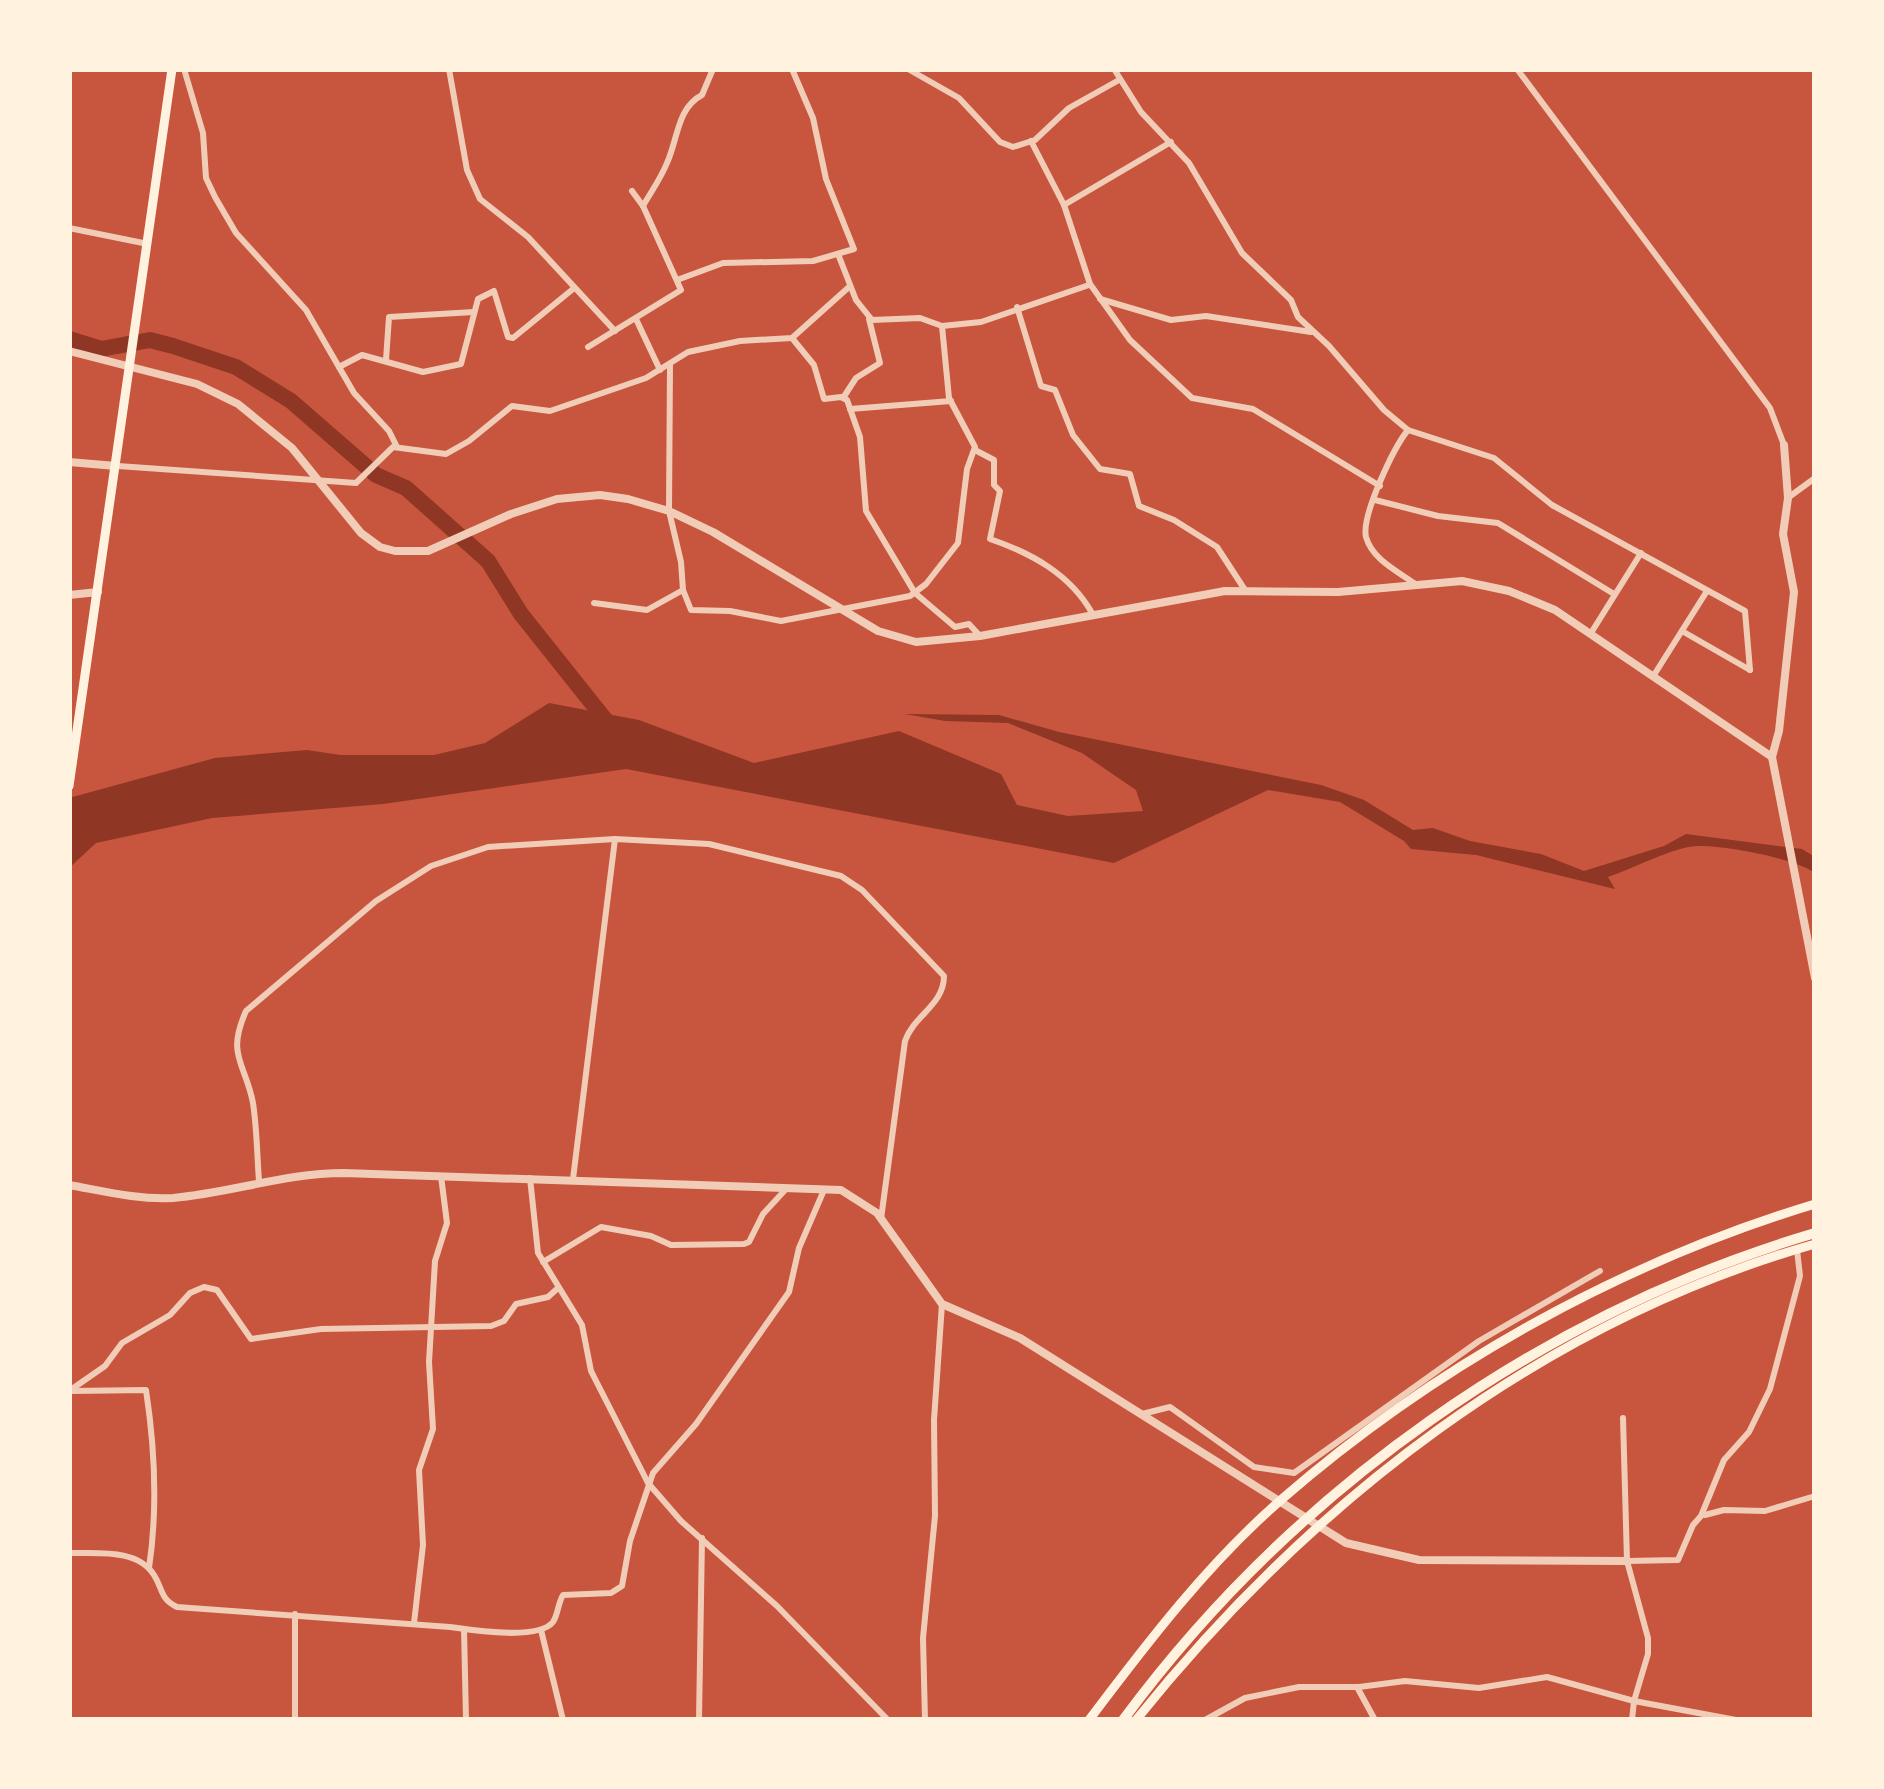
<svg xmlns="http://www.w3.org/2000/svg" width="1884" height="1789" font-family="Rubik,sans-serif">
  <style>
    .water { fill: #8f3625 }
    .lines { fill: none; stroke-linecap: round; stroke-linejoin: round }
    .river { stroke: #8f3625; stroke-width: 16 }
    .minor { stroke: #f1ccb7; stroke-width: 6 }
    .tertiary { stroke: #f1ccb7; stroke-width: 8 }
    .primary { stroke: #fff3e0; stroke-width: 9 }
    .trunk { stroke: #fff3e0; stroke-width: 9 }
    .motorway { stroke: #fff3e0; stroke-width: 10 }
  </style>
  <rect width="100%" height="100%" fill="#c8553d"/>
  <path class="water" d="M 549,703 L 639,720 L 754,763 L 899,731 L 1001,774 L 1017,805 L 1068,816 L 1143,811 L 1136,790 L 1082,753 L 1008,723 L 945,721 L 905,714 L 999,715 L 1059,732 L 1321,785 L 1364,800 L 1413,830 L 1433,828 L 1470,841 L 1541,854 L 1584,871 L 1664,846 L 1686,834 L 1802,849 L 1815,857 L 1815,873 C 1794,858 1724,845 1697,846 C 1673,847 1632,869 1608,877 L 1615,889 L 1476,855 L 1411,849 L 1404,841 L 1340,802 L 1268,790 L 1114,863 L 626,769 L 383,804 L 212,818 L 96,843 L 69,868 L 69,798 L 215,758 L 307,750 L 340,755 L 434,755 L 485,743 Z"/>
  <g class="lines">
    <polyline class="river" points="69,339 101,349 150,340 173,346 236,367 291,401 376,475 406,488 488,561 521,614 615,732"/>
    <g class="minor">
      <polyline points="184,69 203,133 206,178 215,197 236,233 306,310 354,393 389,431 397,447"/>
      <polyline points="449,69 467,170 480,199 528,237 615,331"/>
      <polyline points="908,69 959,98 1000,142 1013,147 1035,140 1069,108 1119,80"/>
      <polyline points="1114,69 1141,112 1189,163 1242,253 1291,300 1298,317 1329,346 1384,410 1408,430 1494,458 1552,505 1745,611 1750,670"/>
      <polyline points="1517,69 1770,408 1784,445"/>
      <polyline points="1031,141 1064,205 1090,284 1130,340 1192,398 1253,409 1380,486"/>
      <polyline points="1064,205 1171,142"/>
      <path d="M 643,206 C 651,192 661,178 667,163 C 678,139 677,108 702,95 L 713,69"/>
      <polyline points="69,228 148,244"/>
      <polyline points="838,254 856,300 872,320 920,318 942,326 981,322 1089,285"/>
      <polyline points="677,280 723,263 813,261 854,249 826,179 813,118 792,69"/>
      <polyline points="1100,299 1171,320 1206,316 1311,332"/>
      <polyline points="1017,307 1041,386 1055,390 1073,435 1100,469 1130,474 1139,506 1174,520 1217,547 1245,590"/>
      <polyline points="636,319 660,370"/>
      <polyline points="792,338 814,365 824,399 841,397 847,400 860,437 866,511 915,593 955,627 969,624 980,636"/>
      <polyline points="588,347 681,290 643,206 632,191"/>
      <polyline points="386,360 389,317 474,312"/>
      <polyline points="670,365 669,511 681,562 683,590 691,610 730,611 781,621 910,596 926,584 958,543 967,469 975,447 949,398 942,326"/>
      <polyline points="339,367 362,355 423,372 461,364 478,299 494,291 508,337 513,338 573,289"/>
      <polyline points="843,398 856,378 880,363 869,319"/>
      <polyline points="850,409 951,401"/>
      <path d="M 1408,430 C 1394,447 1361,516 1366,537 C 1372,559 1397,571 1414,583"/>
      <path d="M 975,450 L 994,460 L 994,485 L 1000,491 L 990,539 C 1031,553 1070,574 1092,613"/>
      <polyline points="118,466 356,483 393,447 446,454 469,441 512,406 550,411 646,378 688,352 740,341 792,338 849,287"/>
      <polyline points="1789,497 1815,478"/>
      <polyline points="1375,500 1438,516 1498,523 1614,594"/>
      <polyline points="594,603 647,610 683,590"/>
      <polyline points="1682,631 1750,670"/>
      <polyline points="1591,633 1641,553"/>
      <polyline points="1654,675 1707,591"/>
      <polyline points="530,1178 538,1253 582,1325 591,1371 648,1483 681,1521 777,1606 888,1720"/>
      <polyline points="573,1179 615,839"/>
      <path d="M 259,1181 C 257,1155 257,1129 253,1103 C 245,1062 226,1056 246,1011 L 376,901 L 431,866 L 488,847 L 615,839 L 709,844 L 841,876 L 862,890 L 944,976 C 944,1005 914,1015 905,1041 L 881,1219"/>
      <polyline points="543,1262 601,1227 651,1236 671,1245 744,1244 749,1242 763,1214 786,1189"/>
      <polyline points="69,1391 105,1366 122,1343 170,1315 190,1293 204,1287 217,1290 251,1339 321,1329 491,1326 504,1321 516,1304 548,1297 558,1288"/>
      <path d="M 72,1391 L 146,1390 C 155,1449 158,1508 149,1568"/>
      <polyline points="1142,1414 1170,1407 1254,1467 1294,1473 1479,1341 1600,1271"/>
      <polyline points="1623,1418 1627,1561 1648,1638 1648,1654 1634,1701 1632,1720"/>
      <polyline points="1705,1515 1724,1510 1765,1511 1815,1496"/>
      <path d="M 69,1553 C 97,1554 137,1548 154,1575 C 163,1589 160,1599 177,1607 L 450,1627 C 471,1630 538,1641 553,1622 C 558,1615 558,1603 563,1595 L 611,1593 L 622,1586 L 630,1541 L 653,1473 L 696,1424 L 789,1292 L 799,1248 L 824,1190"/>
      <polyline points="1627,1561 1678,1560 1693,1525 1701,1516 1724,1460 1749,1432 1770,1389 1800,1276 1797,1250"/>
      <polyline points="295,1614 295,1720"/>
      <polyline points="414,1623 423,1545 419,1470 433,1429 429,1362 435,1261 447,1223 441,1176"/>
      <polyline points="464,1629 466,1720"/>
      <polyline points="541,1630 563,1720"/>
      <polyline points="1357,1687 1375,1720"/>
      <polyline points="699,1720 702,1538"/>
      <polyline points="925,1720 923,1638 935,1516 934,1420 942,1304"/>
      <polyline points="1205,1720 1245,1698 1299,1687 1359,1687 1405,1681 1479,1688 1547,1677 1634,1701 1736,1720"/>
    </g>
    <g class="tertiary">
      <polyline points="69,351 197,384 238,404 292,448 361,533 380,547 395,551 428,551 511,514 557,499 600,495 628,499 669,511 713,532 878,631 916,642 980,636 1225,591 1338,592 1462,581 1509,591 1555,610 1772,757"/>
      <polyline points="1784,445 1788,498 1783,534 1794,592 1779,731 1772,757 1815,978"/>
      <polyline points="69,462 116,466"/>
      <polyline points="69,595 98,592"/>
      <path d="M 69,1185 C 103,1191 138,1200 173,1198 C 231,1193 285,1173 344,1173 L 841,1190 L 877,1213 L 942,1304 L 1020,1338 L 1346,1543 L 1419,1560 L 1627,1561"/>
    </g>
    <polyline class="primary" points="69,786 172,69"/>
    <g class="trunk">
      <path d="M 1089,1720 C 1147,1643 1208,1563 1282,1499 C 1435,1366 1620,1263 1815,1204"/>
      <path d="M 1136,1720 C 1312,1501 1541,1322 1815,1244"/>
    </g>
    <path class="motorway" d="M 1123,1720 C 1293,1490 1541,1314 1815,1233"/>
  </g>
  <rect width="1884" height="1789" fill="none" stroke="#fff3e0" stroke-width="144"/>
</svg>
